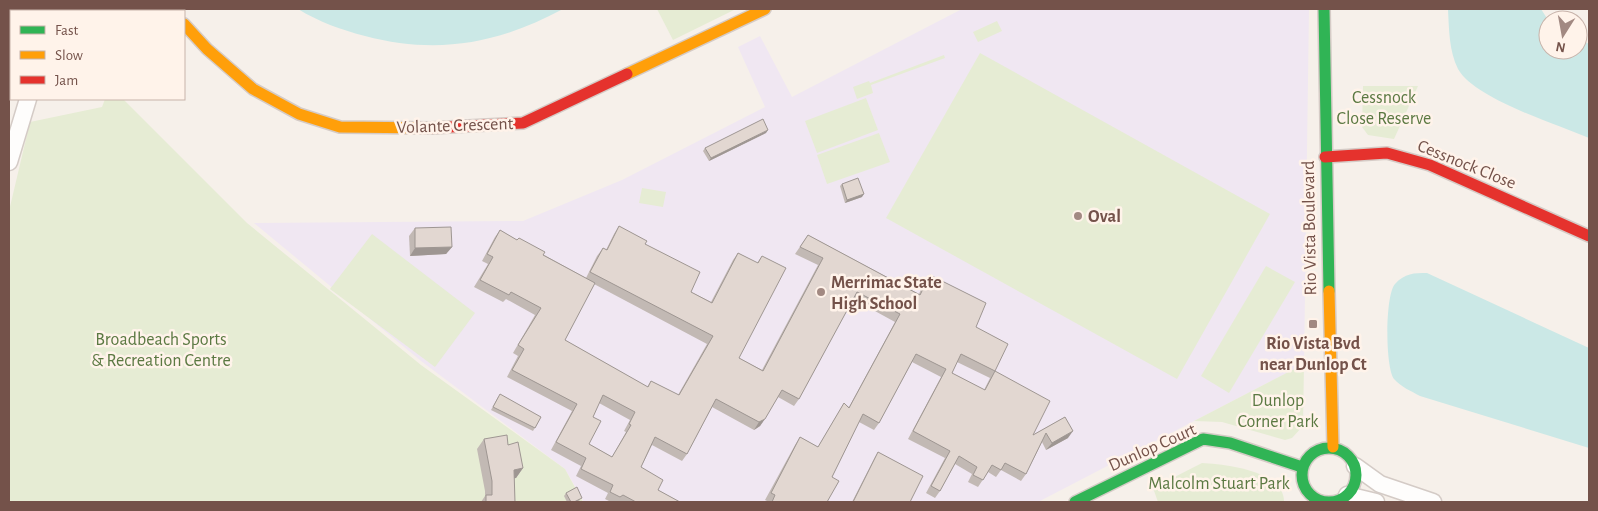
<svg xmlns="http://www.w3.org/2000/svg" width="1598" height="511" font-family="'Alegreya Sans',sans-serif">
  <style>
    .education { fill: #f0e7f2 }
    .green { fill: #e6ecd4 }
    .water { fill: #cbe8e6 }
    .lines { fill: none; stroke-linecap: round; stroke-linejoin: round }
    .street-casing { stroke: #d4cbc6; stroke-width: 19 }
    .fast-casing { stroke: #d5cbc6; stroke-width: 14 }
    .slow-casing { stroke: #d5cbc6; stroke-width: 14 }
    .jam-casing { stroke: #d5cbc6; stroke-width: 14 }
    .street { stroke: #fefdfc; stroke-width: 16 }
    .fast { stroke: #30b455; stroke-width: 11 }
    .slow { stroke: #ff9f0a; stroke-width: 11 }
    .jam { stroke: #e5322d; stroke-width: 11 }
    .wall { fill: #c2b9b4; fill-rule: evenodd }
    .shaded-wall { fill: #9e9692 }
    .building { fill: #e2d7d1; stroke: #9e9692; fill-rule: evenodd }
    .poi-dot { fill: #a28982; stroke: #fff3ea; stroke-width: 2 }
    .labels { text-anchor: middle; stroke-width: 5; stroke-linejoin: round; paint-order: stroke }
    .park-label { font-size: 18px; fill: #5b7942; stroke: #fff3ea }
    .street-label { font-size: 18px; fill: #74524a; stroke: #fff3ea }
    .poi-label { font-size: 18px; font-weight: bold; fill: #74524a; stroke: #fff3ea; text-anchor: start }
  </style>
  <rect width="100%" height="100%" fill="#f6f0ea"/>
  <polygon class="education" points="962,9 1309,9 1304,364 1038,502 584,502 565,469 421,361 254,223 523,221 622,180 765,107 738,47 760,36 792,97"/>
  <g class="green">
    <polygon points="657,9 736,9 673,40"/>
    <polygon points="997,21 1002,31 978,42 973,32"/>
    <polygon points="980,53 1270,214 1177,379 886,218"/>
    <polygon points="944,55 945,58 871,85 873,93 857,99 853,87 869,81 870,83"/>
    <polygon points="1363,86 1418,86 1394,139 1368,135 1362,127"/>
    <polygon points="866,98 878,130 817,153 805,121"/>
    <polygon points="105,99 123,99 247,223 421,365 565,469 583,502 9,502 9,211 30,122 102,107"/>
    <polygon points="879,133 890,162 827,184 817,155"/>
    <polygon points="642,188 666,192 663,207 639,203"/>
    <polygon points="372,234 475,313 435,367 330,289"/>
    <polygon points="1266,266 1295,282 1229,393 1201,376"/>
    <polygon points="1304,364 1303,426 1292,438 1285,440 1222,422 1194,421"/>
    <path d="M 1202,463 C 1225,464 1285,471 1284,502 L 1158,502 L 1153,488 Z"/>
  </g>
  <g class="water">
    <path d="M 298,9 L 563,9 C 498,44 437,55 365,36 C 342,30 319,22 298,9 Z"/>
    <path d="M 1448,9 L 1541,9 L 1548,20 L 1548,50 L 1578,50 L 1578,38 L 1589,44 L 1589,138 C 1556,124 1475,99 1458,69 C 1449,51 1449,29 1448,9 Z"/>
    <path d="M 1427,273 L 1589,348 L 1589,448 L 1420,396 C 1411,391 1401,387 1394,379 C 1385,367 1385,295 1395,284 C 1405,273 1414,273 1427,273 Z"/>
  </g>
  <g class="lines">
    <defs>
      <g id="street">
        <polyline points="165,9 169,11"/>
        <polyline points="55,11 56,9"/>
        <polyline points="9,162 28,99"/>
        <polyline points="1355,466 1380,484 1433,502"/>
        <polyline points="1347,495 1376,502"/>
      </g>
      <g id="fast">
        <polyline points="1324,9 1329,291"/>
        <circle cx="1329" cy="475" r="27"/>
        <polyline points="1075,502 1203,439 1230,443 1302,467"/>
      </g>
      <g id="slow">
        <polyline points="184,24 207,49 253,89 299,114 340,127 431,128"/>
        <polyline points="627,74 765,9"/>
        <polyline points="1329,291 1333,447"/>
      </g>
      <g id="jam">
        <polyline points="431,128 523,123 627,74"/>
        <polyline points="1325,157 1387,153 1430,165 1589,236"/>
      </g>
    </defs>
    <use href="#street" class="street-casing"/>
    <use href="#fast" class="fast-casing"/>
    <use href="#slow" class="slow-casing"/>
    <use href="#jam" class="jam-casing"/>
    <use href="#street" class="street"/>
    <use href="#fast" class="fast"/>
    <use href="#slow" class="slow"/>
    <use href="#jam" class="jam"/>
  </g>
  <g class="wall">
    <polygon points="766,133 709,161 703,151 705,148"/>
    <polygon points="842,184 862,197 845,203 840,186"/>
    <path d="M 619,226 L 645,244 L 691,292 L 711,302 L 733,260 L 738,253 L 757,263 L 762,256 L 739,358 L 762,370 L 818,265 L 795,254 L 808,235 L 919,294 L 924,282 L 930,275 L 976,327 L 995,371 L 1033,435 L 1065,417 L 1068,438 L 1046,450 L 1042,442 L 1026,474 L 1021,481 L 1001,470 L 996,477 L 988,472 L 978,487 L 968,482 L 972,474 L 955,464 L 940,491 L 935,498 L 926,493 L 945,458 L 908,439 L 941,377 L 912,362 L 879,423 L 874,430 L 859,422 L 832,477 L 827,502 L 769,502 L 765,500 L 795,445 L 800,437 L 818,447 L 844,403 L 849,407 L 895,322 L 853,299 L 799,399 L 794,406 L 778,397 L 760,426 L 754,430 L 712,407 L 687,454 L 682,461 L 652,445 L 641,467 L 658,490 L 680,502 L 611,502 L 605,499 L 608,493 L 576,476 L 581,466 L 551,450 L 572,411 L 507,377 L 518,356 L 513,353 L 535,315 L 506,299 L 503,302 L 474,287 L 488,264 L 482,261 L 495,237 L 500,230 L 517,240 L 586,278 L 597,256 L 603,248 L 606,250 L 614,234 ZM 594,284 L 707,344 L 678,395 L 651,381 L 647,387 L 565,340 ZM 957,362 L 990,378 L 984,390 L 952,373 ZM 599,403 L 630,420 L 624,431 L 626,432 L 612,457 L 589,444 L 593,417 Z"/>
    <polygon points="415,228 452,247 446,254 410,256 409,236"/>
    <polygon points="498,397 541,417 533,431 491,410"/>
    <polygon points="484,439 508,445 523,468 516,478 514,478 515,502 481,502 485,496 485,491 477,449"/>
    <polygon points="878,452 910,502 852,502 875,457"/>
    <polygon points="566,493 580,500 577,502 567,502 564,496"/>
  </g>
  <g class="shaded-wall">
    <polygon points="768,130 766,133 709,161 711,158"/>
    <polygon points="864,194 862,197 845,203 847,200"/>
    <polygon points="452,247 446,254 410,256 415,248"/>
    <polygon points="765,419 760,426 754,430 759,422"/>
    <polygon points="1073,431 1068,438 1046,450 1052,443"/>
    <polygon points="523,468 516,478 506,480 514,470"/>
  </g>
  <g class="building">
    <polygon points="763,119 768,130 711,158 705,148"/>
    <polygon points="858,178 864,194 847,200 842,184"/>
    <path d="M 619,226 L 647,241 L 645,244 L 700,272 L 691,292 L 712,303 L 738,253 L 758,263 L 762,256 L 786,268 L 739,358 L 763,371 L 823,258 L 800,247 L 808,235 L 920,295 L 930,275 L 986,303 L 976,327 L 1008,344 L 995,371 L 1050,401 L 1033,435 L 1065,417 L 1073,431 L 1052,443 L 1046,433 L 1026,474 L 1005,463 L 1001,470 L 992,465 L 983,480 L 973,475 L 977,467 L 959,456 L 940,491 L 931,486 L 950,451 L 913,431 L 946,369 L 916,354 L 879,423 L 863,414 L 832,477 L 839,481 L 827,502 L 772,502 L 775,495 L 771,493 L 800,437 L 818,447 L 844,403 L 849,408 L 900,314 L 857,292 L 799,399 L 782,390 L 765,419 L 759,422 L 716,399 L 687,454 L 655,437 L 641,467 L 663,480 L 658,490 L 680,502 L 636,502 L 623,495 L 620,497 L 610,492 L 613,485 L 581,469 L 586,458 L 556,442 L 577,404 L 512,370 L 524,349 L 518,345 L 541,308 L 511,292 L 509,295 L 480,280 L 493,257 L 487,254 L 500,230 L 517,240 L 519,238 L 545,252 L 543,255 L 595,283 L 565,340 L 648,387 L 651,381 L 679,395 L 713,336 L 590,272 L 603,248 L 607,250 ZM 961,354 L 995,371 L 985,390 L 952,373 ZM 603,395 L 635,412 L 629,424 L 631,425 L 612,457 L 589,444 L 601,421 L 593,417 Z"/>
    <polygon points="451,227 452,247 415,248 415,228"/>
    <polygon points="500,394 541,417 535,428 493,407"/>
    <polygon points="507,435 508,445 518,442 523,468 514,470 515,502 486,502 486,495 492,495 492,481 484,439"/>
    <polygon points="878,452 923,476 910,502 853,502"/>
    <polygon points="577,487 582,498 574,502 571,502 566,493"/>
  </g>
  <g class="poi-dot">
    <circle cx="1078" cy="216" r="5"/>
    <circle cx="821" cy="292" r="5"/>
    <rect x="1308" y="319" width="10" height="10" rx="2.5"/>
  </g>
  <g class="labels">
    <g class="park-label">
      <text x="1384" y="103">Cessnock<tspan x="1384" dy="21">Close Reserve</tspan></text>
      <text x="161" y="345">Broadbeach Sports<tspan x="161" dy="21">&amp; Recreation Centre</tspan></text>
      <text x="1278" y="406">Dunlop<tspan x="1278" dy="21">Corner Park</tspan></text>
      <text x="1219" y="489">Malcolm Stuart Park</text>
    </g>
    <g class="street-label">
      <text transform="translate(455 125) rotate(-2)" y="6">Volante Crescent</text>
      <text transform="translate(1467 164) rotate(22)" y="6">Cessnock Close</text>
      <text transform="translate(1309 228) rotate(-91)" y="6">Rio Vista Boulevard</text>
      <text transform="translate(1152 447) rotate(-24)" y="6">Dunlop Court</text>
    </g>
    <g class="poi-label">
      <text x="1088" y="222">Oval</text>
      <text x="831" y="288">Merrimac State<tspan x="831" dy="21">High School</tspan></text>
      <text x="1313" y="349" text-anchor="middle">Rio Vista Bvd<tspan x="1313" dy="21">near Dunlop Ct</tspan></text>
    </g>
  </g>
  <rect width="1598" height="511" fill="none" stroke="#74524a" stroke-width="20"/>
  <rect x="10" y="10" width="175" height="90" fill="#fff3ea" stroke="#c7b3aa"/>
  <rect x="20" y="26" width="25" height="8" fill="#30b455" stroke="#c7b3aa"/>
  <text x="55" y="35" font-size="15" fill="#74524a">Fast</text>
  <rect x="20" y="51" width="25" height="8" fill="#ff9f0a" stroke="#c7b3aa"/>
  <text x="55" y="60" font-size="15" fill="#74524a">Slow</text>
  <rect x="20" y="76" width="25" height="8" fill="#e5322d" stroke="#c7b3aa"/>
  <text x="55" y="85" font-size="15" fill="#74524a">Jam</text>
  <g transform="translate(1563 35) rotate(191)"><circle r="24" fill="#fff3ea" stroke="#c7b3aa"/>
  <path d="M0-4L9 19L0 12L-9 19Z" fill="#a28982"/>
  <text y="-8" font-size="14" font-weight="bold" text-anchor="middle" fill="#74524a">N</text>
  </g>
</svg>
